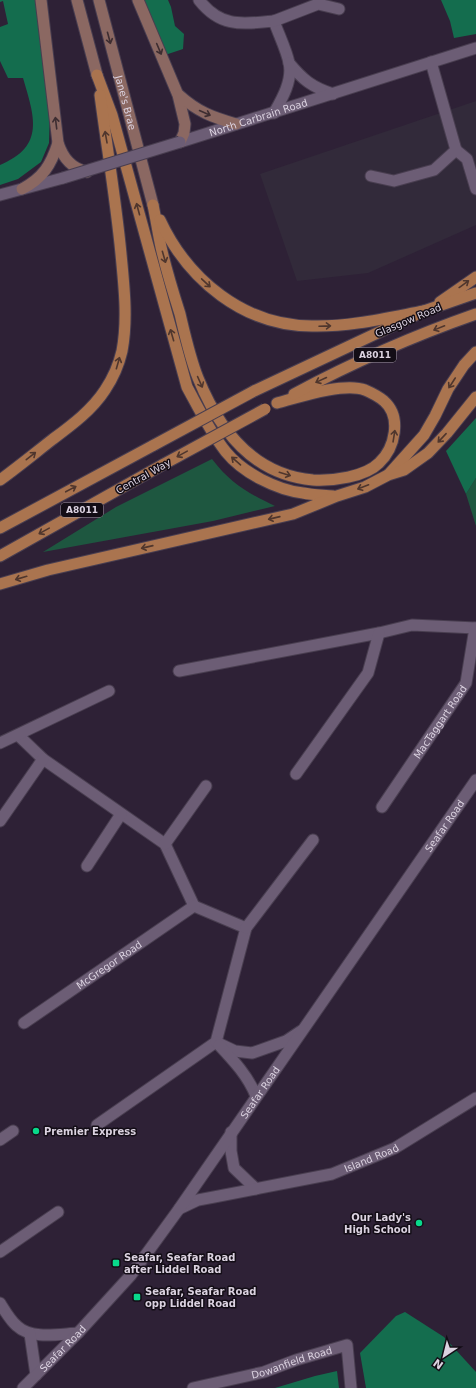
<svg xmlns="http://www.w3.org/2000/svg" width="476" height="1388" font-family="'DejaVu Sans',sans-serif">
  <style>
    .commercial { fill: #322a3a }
    .green { fill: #1e5740 }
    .forest { fill: #146d4e }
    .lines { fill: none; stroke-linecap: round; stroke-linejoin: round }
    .minor-casing { stroke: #493e50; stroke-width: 13 }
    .tertiary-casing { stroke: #493e50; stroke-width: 13 }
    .secondary-casing { stroke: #493e50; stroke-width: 13 }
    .primary-casing { stroke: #493e50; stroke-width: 13 }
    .minor { stroke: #6c5d75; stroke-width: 11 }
    .tertiary { stroke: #6c5d75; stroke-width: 11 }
    .secondary { stroke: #8b6862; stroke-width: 11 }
    .primary { stroke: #aa744f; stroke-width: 11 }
    .tertiary-bridge-casing { stroke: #493e50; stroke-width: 13; stroke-linecap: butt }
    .primary-bridge-casing { stroke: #493e50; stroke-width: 13; stroke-linecap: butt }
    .tertiary-bridge { stroke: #6c5d75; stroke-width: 11 }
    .primary-bridge { stroke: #aa744f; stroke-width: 11 }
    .oneway { stroke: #3d2d31 }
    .oneway2 { stroke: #4f362d }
    .poi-dot { fill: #08d98b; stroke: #130d16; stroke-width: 1.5 }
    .labels { text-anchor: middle; stroke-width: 3; stroke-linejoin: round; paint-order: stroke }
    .shield { fill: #130d16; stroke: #9f97a3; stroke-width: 1 }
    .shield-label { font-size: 9px; font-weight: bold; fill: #dbd2e0 }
    .street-label { font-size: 10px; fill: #dbd2e0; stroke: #130d16 }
    .poi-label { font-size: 10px; font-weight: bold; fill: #dbd2e0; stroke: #130d16; text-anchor: start }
  </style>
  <rect width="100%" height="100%" fill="#2e2136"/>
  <polygon class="commercial" points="476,101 476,225 368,273 297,281 260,174"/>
  <g class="green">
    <path d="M 212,459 C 231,484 248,493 275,506 L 213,521 L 43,552 L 116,507 Z"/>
    <polygon points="476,478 476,526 466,494"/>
  </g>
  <g class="forest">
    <path d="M 0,0 L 36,0 L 50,110 L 49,143 L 41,162 L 18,179 L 0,185 L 0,165 C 46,146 34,116 23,78 L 8,78 L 0,61 L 0,27 L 8,24 L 3,1 L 0,2 Z"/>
    <polygon points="143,0 168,0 171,7 175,26 184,34 183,49 165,55"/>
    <polygon points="441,0 476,0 476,34 454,38 450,21"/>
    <polygon points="476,418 476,478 466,494 446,451"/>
    <polygon points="405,1312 444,1337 476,1372 476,1388 366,1388 360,1353 396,1316"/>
    <polygon points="337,1371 339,1388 275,1388 315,1376"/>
  </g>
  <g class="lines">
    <defs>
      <g id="minor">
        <path d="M 199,0 C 221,28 242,24 274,21 C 278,33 287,51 289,63 C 293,80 282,99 274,113"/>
        <polyline points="274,21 318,4 339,9"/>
        <path d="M 289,63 C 303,80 312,87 333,94"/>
        <polyline points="456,150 467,159 476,189"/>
        <polyline points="371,176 394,181 434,170 456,150 431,62"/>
        <polyline points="179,671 379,633 412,625 476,628"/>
        <polyline points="18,735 43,759 165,844 194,906 246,928 216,1042 97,1125"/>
        <polyline points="0,743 109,691"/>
        <polyline points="296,774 368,673 379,633"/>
        <path id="s1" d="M 382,807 L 466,683 L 475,628"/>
        <polyline points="0,821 43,759"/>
        <polyline points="165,844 206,786"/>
        <polyline points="87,866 121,814"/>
        <polyline points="246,928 313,840"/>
        <path id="s2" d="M 24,1023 L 194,906"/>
        <polyline points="216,1042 235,1051 252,1053 286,1041 301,1031"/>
        <path d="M 219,1045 C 234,1061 248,1076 256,1096"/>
        <polyline points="231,1132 231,1151 234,1168 256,1189"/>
        <polyline points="0,1140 13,1131"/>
        <path id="s3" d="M 179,1209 L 198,1200 L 214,1197 L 332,1174 L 395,1148 L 476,1098"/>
        <polyline points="0,1252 58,1212"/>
        <path d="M 0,1303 C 5,1311 10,1320 17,1326 C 32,1340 59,1334 78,1333"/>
        <polyline points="30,1334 36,1375"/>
        <path id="s4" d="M 193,1388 L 264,1372 L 296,1360 L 347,1345 L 351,1388"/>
      </g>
      <g id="tertiary">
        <path id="s5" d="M 180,142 L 476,48"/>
        <polyline points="0,195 63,178"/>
        <path id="s6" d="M 23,1388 L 78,1333 L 131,1275 L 179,1209 L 476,780"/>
      </g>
      <g id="secondary">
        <path d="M 41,0 L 58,143 C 63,158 71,168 87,172"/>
        <polyline points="77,0 97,75"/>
        <path id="s7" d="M 99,0 L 153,205"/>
        <polyline points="138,0 178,95 185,124 184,133 180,142"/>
        <path d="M 179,95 C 198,112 212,117 236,124"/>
        <path d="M 22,189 C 43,178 51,165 58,143"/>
      </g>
      <g id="primary">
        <path d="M 97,75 L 112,115 L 187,387 C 199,409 210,432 226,452 C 243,473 277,490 303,493 C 313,495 323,495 333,496"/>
        <path d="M 153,205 C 156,219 158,233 161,247 C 166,269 173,292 180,314 C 185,335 190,358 198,378 C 219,430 254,475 313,480 C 333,481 365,477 379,463 C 395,448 402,417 384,401 C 378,396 372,393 365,390 C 344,382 299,397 277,403"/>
        <path d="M 160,220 C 188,280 244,326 312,326 C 349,327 387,318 424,311"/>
        <polyline points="440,302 476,277"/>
        <polyline points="254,391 424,311 476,293"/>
        <path d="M 294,394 C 352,363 413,336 476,314"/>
        <polyline points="389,474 424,435 435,416 448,389 464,365 476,352"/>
        <path d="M 0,480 C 18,467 35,453 53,439 C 72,425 92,410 105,390 C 113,378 119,364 122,351 C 128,319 124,286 121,254 C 116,201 107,148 100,95"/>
        <polyline points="0,528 154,445"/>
        <polyline points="0,556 164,464"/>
        <polyline points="0,584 48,570 293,514 337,496 365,487 388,475 404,470 428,453 447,433 476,397"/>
      </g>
    </defs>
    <use href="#minor" class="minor-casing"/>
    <use href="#tertiary" class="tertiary-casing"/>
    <use href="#secondary" class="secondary-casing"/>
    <use href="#primary" class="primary-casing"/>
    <use href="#minor" class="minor"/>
    <use href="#tertiary" class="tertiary"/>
    <use href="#secondary" class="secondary"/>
    <use href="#primary" class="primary"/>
    <defs>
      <polyline id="tertiary-bridge" points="63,178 180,142"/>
      <g id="primary-bridge">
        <polyline points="154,445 254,391"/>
        <polyline points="164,464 265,409"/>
      </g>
    </defs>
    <use href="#tertiary-bridge" class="tertiary-bridge-casing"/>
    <use href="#primary-bridge" class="primary-bridge-casing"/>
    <use href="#tertiary-bridge" class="tertiary-bridge"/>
    <use href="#primary-bridge" class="primary-bridge"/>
  </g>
  <defs><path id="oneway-shaft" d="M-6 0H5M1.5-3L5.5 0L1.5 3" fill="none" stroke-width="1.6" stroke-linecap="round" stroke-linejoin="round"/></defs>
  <g class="oneway">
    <use href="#oneway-shaft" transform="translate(109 38) rotate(75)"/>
    <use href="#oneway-shaft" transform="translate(159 49) rotate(67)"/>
    <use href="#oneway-shaft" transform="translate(205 113) rotate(24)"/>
    <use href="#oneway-shaft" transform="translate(56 123) rotate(-97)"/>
  </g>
  <g class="oneway2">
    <use href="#oneway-shaft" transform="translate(106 137) rotate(-100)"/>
    <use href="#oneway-shaft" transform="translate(138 209) rotate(-105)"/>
    <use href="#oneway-shaft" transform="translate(164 257) rotate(74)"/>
    <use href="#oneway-shaft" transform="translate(206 283) rotate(43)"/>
    <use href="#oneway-shaft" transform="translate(464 284) rotate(-36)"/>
    <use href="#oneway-shaft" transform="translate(325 326) rotate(-2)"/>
    <use href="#oneway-shaft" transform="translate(439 328) rotate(158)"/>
    <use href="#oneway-shaft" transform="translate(172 335) rotate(-106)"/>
    <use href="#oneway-shaft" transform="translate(118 363) rotate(-74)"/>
    <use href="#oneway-shaft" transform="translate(321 380) rotate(155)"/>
    <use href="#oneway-shaft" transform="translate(200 382) rotate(66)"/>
    <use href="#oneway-shaft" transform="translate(452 383) rotate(123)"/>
    <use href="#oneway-shaft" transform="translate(394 436) rotate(-81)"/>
    <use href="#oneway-shaft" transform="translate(442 438) rotate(133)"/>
    <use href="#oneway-shaft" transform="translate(182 454) rotate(151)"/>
    <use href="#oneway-shaft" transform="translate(31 456) rotate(-38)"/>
    <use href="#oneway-shaft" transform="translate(236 461) rotate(-139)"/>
    <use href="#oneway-shaft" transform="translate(285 474) rotate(17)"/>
    <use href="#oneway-shaft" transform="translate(363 487) rotate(159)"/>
    <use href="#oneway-shaft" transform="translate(71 489) rotate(-28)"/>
    <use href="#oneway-shaft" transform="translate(274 518) rotate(167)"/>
    <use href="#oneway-shaft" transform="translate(44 531) rotate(151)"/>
    <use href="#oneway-shaft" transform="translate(147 547) rotate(167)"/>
    <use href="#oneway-shaft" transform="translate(21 578) rotate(164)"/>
  </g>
  <g class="poi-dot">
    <circle cx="36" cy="1131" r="4"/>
    <circle cx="419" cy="1223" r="4"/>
    <rect x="112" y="1259" width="8" height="8" rx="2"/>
    <rect x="133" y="1293" width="8" height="8" rx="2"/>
  </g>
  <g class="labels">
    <g class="shield">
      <rect x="354" y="348" width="42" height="14" rx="3"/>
      <rect x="61" y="503" width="42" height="14" rx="3"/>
    </g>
    <g class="shield-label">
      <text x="375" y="358">A8011</text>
      <text x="82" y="513">A8011</text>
    </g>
    <g class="street-label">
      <text dy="4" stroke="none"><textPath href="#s7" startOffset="106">Jane's Brae</textPath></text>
      <text dy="4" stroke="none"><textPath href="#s5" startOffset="82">North Carbrain Road</textPath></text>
      <text transform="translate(408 320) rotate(-23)" y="4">Glasgow Road</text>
      <text transform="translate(143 476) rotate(-29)" y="4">Central Way</text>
      <text dy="4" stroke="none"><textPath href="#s1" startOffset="103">MacTaggart Road</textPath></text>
      <text dy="4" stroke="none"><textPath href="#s6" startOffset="704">Seafar Road</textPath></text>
      <text dy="4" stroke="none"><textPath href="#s2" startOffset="103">McGregor Road</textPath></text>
      <text dy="4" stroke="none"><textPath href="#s6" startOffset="380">Seafar Road</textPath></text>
      <text dy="4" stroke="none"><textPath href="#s3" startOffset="200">Island Road</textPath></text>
      <text dy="4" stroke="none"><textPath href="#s6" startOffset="56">Seafar Road</textPath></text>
      <text dy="4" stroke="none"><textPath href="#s4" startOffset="102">Dowanfield Road</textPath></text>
    </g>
    <g class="poi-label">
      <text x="44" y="1135">Premier Express</text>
      <text x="411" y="1221" text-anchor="end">Our Lady's<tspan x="411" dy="12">High School</tspan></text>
      <text x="124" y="1261">Seafar, Seafar Road<tspan x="124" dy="12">after Liddel Road</tspan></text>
      <text x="145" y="1295">Seafar, Seafar Road<tspan x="145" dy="12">opp Liddel Road</tspan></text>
    </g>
  </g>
  <g transform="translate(444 1356) rotate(215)" stroke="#130d16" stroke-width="3" paint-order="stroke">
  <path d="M0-3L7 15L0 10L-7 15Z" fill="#dbd2e0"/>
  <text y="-6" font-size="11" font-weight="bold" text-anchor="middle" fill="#dbd2e0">N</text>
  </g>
</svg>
